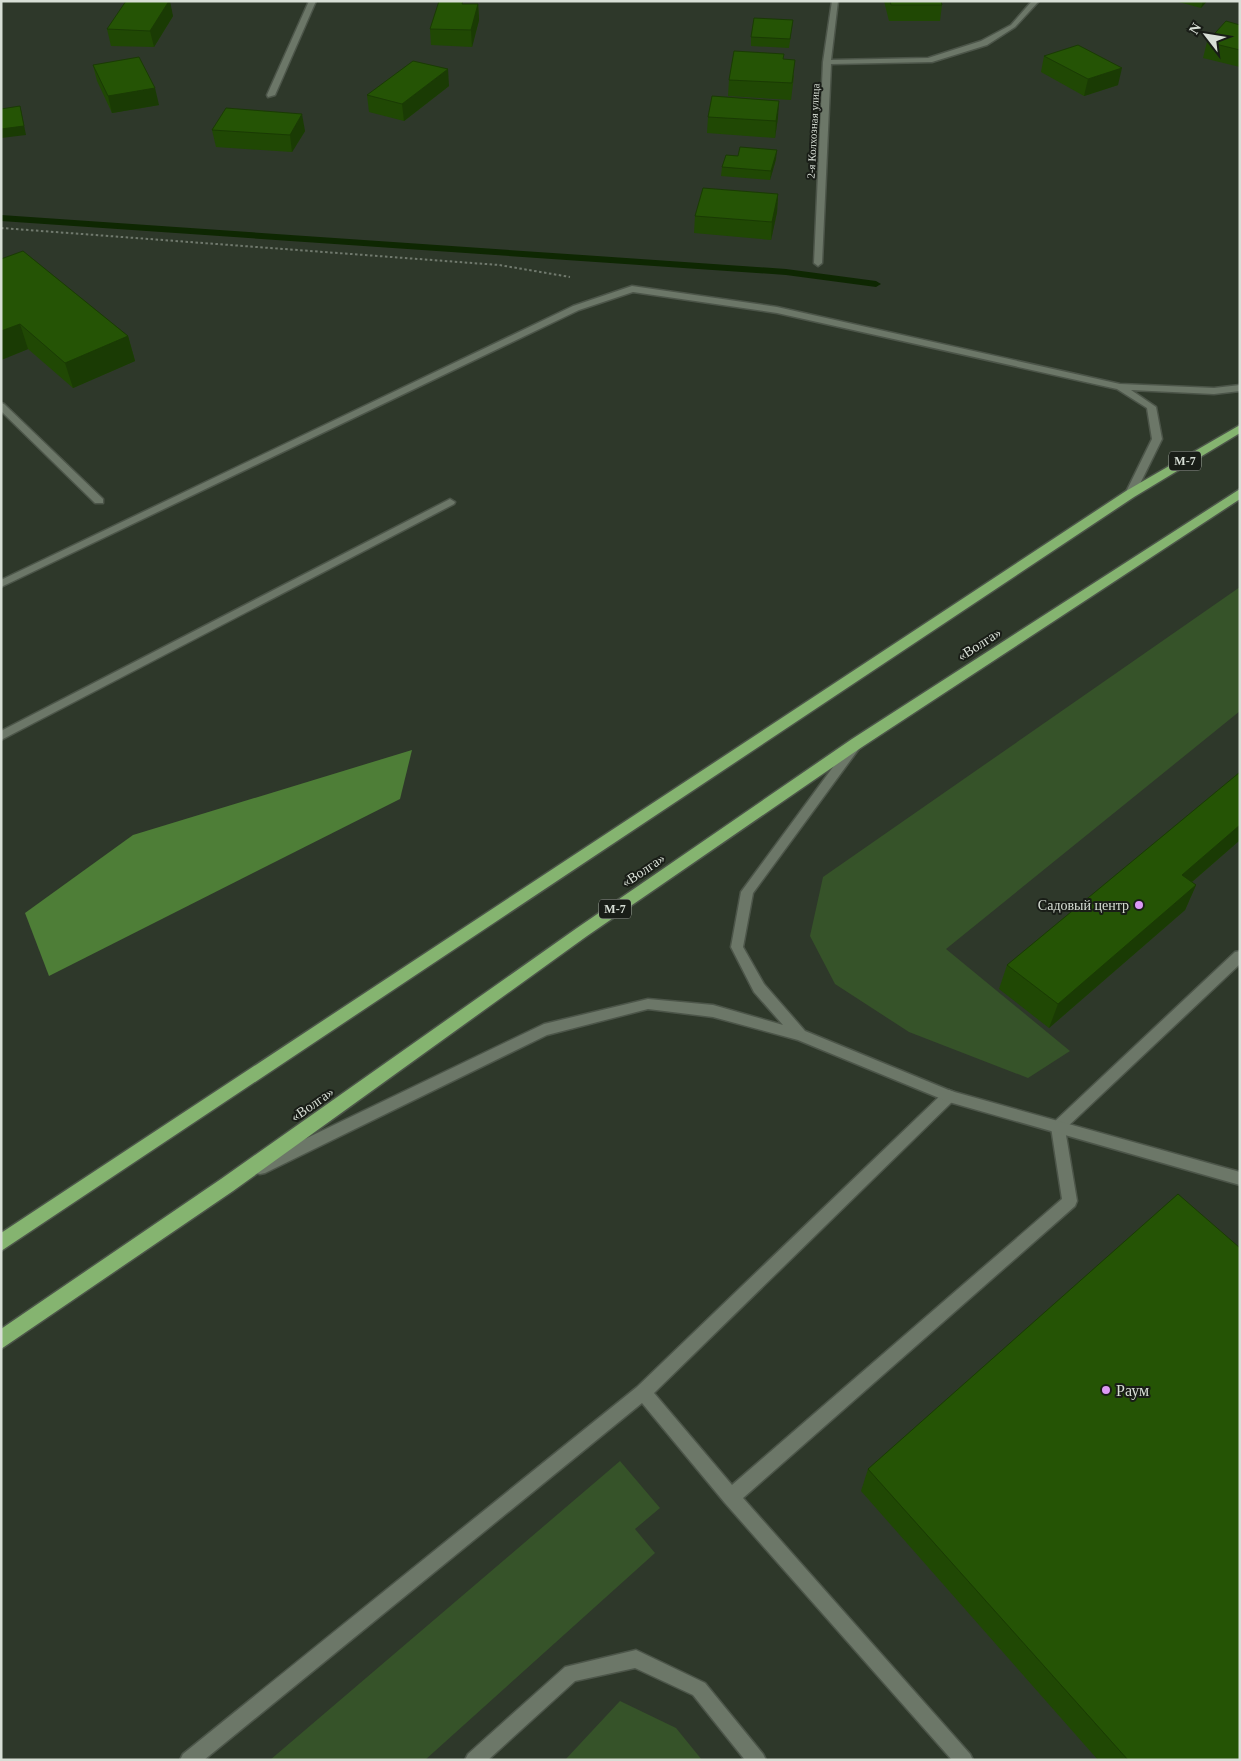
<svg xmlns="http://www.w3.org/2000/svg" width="1241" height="1761" font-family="Georgia,serif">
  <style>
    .green { fill: #365329 }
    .forest { fill: #4e7e37 }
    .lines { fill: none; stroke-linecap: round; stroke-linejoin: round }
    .stream { fill: #0e2702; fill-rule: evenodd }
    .lane-casing { stroke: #4c5549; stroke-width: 3 }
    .street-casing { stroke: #4c5549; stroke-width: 3 }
    .highway-casing { stroke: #4c5549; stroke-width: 3 }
    .path { stroke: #70796d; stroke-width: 2; stroke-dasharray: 2.5 2.5; stroke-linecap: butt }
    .lane { fill: #6c7768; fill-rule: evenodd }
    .street { fill: #6c7768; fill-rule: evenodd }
    .highway { fill: #85b470; fill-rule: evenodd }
    .wall { fill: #204804 }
    .shaded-wall { fill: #1a3b04 }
    .building { fill: #255405; stroke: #1a3b04 }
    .poi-dot { fill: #dc99f5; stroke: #191d17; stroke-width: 2 }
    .labels { text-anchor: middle; stroke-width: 4; stroke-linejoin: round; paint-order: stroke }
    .far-street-label { font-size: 11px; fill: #d8dfd6; stroke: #191d17 }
    .shield { fill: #191d17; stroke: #9fa59d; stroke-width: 1 }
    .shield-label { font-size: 12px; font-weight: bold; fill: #d8dfd6 }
    .street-label { font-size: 14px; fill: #d8dfd6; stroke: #191d17 }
    .poi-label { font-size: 14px; fill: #d8dfd6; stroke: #191d17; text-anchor: end }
    .near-poi-label { font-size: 16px; fill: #d8dfd6; stroke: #191d17; text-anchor: start }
  </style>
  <rect width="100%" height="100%" fill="#2e382a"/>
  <g class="green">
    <polygon points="1240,587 1240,711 946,949 1070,1051 1028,1078 909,1032 835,984 810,936 823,877"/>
    <polygon points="620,1461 660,1508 635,1529 655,1553 425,1760 270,1760"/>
    <polygon points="620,1701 676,1728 702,1760 565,1760"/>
  </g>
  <polygon class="forest" points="412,750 400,799 49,976 25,913 133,835"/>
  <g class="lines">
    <polygon class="stream" points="1,215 786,269 876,281 881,284 876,287 786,275 1,221"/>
    <defs>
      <g id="lane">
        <polygon points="632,286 777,307 1120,384 1214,388 1240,385 1240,391 1214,394 1131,390 1156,407 1162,439 1135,494 1130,497 1125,494 1152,439 1147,408 1117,389 777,313 633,292 579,310 1,587 1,580 573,306"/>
        <polygon points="1,403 4,404 103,499 103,503 95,503 1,411"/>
        <polygon points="450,499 455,502 454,504 1,740 1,731"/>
        <polygon points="1240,951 1240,964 1065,1129 1077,1201 1075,1206 743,1498 970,1754 973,1760 952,1760 725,1503 642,1403 204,1760 180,1760 183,1754 637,1387 944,1092 949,1090 954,1092 956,1096 954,1100 654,1393 732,1485 1062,1199 1051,1127 1053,1123 1235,952"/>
      </g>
      <g id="street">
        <polygon points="309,1 316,1 275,95 268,97 267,95"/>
        <polygon points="832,1 838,1 831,60 928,58 981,41 1011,25 1032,1 1039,1 1015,27 987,45 932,62 831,64 822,263 818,266 814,263 823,62"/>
        <polygon points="854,743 858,744 860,747 858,750 753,893 743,947 764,984 805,1031 951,1091 1240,1172 1240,1185 949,1102 798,1040 713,1017 648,1009 547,1035 265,1173 260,1174 255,1173 253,1168 255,1163 544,1024 648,999 713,1005 783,1025 754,992 731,947 741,892 850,744"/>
        <polygon points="636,1650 705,1683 763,1754 766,1760 745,1760 693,1695 635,1668 575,1681 488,1760 465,1760 468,1754 565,1667"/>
      </g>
      <g id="highway">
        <polygon points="1240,425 1240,433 1134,497 1,1251 1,1233 1126,491"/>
        <polygon points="1240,489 1240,499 862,747 587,936 233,1191 1,1349 1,1329 221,1179 577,928 852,739"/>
      </g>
    </defs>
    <use href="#lane" class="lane-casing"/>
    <use href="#street" class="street-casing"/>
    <use href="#highway" class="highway-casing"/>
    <polyline class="path" points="1,228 499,265 570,277"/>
    <use href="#lane" class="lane"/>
    <use href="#street" class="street"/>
    <use href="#highway" class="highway"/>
  </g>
  <g class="wall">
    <polygon points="884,1 941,1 942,5 940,21 889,21"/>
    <polygon points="1175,1 1207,1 1201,8"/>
    <polygon points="465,4 478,4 479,20 472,47 431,45 430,29"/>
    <polygon points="173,16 154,47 111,46 107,29"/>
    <polygon points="793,20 789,48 751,46 751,37"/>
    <polygon points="1240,25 1240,67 1203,58 1207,42"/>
    <polygon points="1044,56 1118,85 1084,96 1041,72"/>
    <polygon points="783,59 794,76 791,100 728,96 729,80"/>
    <polygon points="93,65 159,105 112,113 97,81"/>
    <polygon points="449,86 404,121 369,112 367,95"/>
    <polygon points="708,117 778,117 775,138 707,133"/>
    <polygon points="212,130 305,131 292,152 216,147"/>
    <polygon points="776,159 770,180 721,176 722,167"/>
    <polygon points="778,194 777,212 771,240 694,233 695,216"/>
    <polygon points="1,259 128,336 135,361 73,388 28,349 1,360"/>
    <polygon points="1240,840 1192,882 1196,885 1185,910 1049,1028 999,989 1007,965"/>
    <polygon points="868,1469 1240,1760 1098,1760 861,1491"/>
  </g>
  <g class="shaded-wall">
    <polygon points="169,1 170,1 173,16 154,47 150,31"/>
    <polygon points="1203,1 1207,1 1201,8"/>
    <polygon points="478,4 479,20 472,47 471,30"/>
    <polygon points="1122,68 1118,85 1084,96 1088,79"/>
    <polygon points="448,69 449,86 404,121 402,104"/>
    <polygon points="155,88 159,105 112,113 108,96"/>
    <polygon points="779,101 778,117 775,138 776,121"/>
    <polygon points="20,106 26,135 1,138 1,129"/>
    <polygon points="302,114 305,131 292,152 290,135"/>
    <polygon points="777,150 776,159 770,180 771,171"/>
    <polygon points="778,194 777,212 771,240 772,222"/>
    <polygon points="20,324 28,349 1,360 1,331"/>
    <polygon points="128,336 135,361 73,388 65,363"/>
    <polygon points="1240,825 1240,840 1171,900 1182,875"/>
    <polygon points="1196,885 1185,910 1049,1028 1058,1004"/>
  </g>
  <g class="building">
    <polygon points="126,1 169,1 150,31 107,29"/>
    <polygon points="439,1 463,1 462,4 478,4 471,30 430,29"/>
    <polygon points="890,1 941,1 942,5 891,5"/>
    <polygon points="754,18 793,20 790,39 751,37"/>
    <polygon points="1226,21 1240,25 1240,50 1207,42"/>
    <polygon points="1078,45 1122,68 1088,79 1044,56"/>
    <polygon points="734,51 784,54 783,59 795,60 792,83 729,80"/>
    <polygon points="139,57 155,88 108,96 93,65"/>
    <polygon points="413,61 448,69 402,104 367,95"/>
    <polygon points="712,96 779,101 776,121 708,117"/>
    <polygon points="20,106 24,126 1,129 1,109"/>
    <polygon points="226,108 302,114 290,135 212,130"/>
    <polygon points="740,147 777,150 771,171 722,167 726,155 738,156"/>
    <polygon points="703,188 778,194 772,222 695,216"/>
    <polygon points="23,251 128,336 65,363 20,324 1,331 1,259"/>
    <polygon points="1240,772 1240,825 1182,875 1196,885 1058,1004 1007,965"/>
    <polygon points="1178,1194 1240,1248 1240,1760 1128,1760 868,1469"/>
  </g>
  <g class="poi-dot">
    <circle cx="1139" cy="905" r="5"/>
    <circle cx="1106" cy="1390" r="5"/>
  </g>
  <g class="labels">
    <g class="far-street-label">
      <text transform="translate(813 131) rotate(-87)" y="4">2-я Колхозная улица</text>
    </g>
    <g class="shield">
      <rect x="1169" y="451.5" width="32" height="19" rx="4"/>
      <rect x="599" y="899.5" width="32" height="19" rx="4"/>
    </g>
    <g class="shield-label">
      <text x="1185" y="465">М-7</text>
      <text x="615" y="913">М-7</text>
    </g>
    <g class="street-label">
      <text transform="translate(979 644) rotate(-33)" y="5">«Волга»</text>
      <text transform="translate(643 870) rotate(-34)" y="5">«Волга»</text>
      <text transform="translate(312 1104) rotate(-35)" y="5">«Волга»</text>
    </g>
    <g class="poi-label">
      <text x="1129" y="910">Садовый центр</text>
    </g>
    <g class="near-poi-label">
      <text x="1116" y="1396">Раум</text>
    </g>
  </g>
  <rect width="1241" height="1761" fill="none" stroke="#d8dfd6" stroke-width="5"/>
  <g transform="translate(1206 35) rotate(301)" stroke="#191d17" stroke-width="4" paint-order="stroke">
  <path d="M0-4L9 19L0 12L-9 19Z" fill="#d8dfd6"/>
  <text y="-8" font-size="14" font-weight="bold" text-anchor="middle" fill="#d8dfd6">N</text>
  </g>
</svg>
